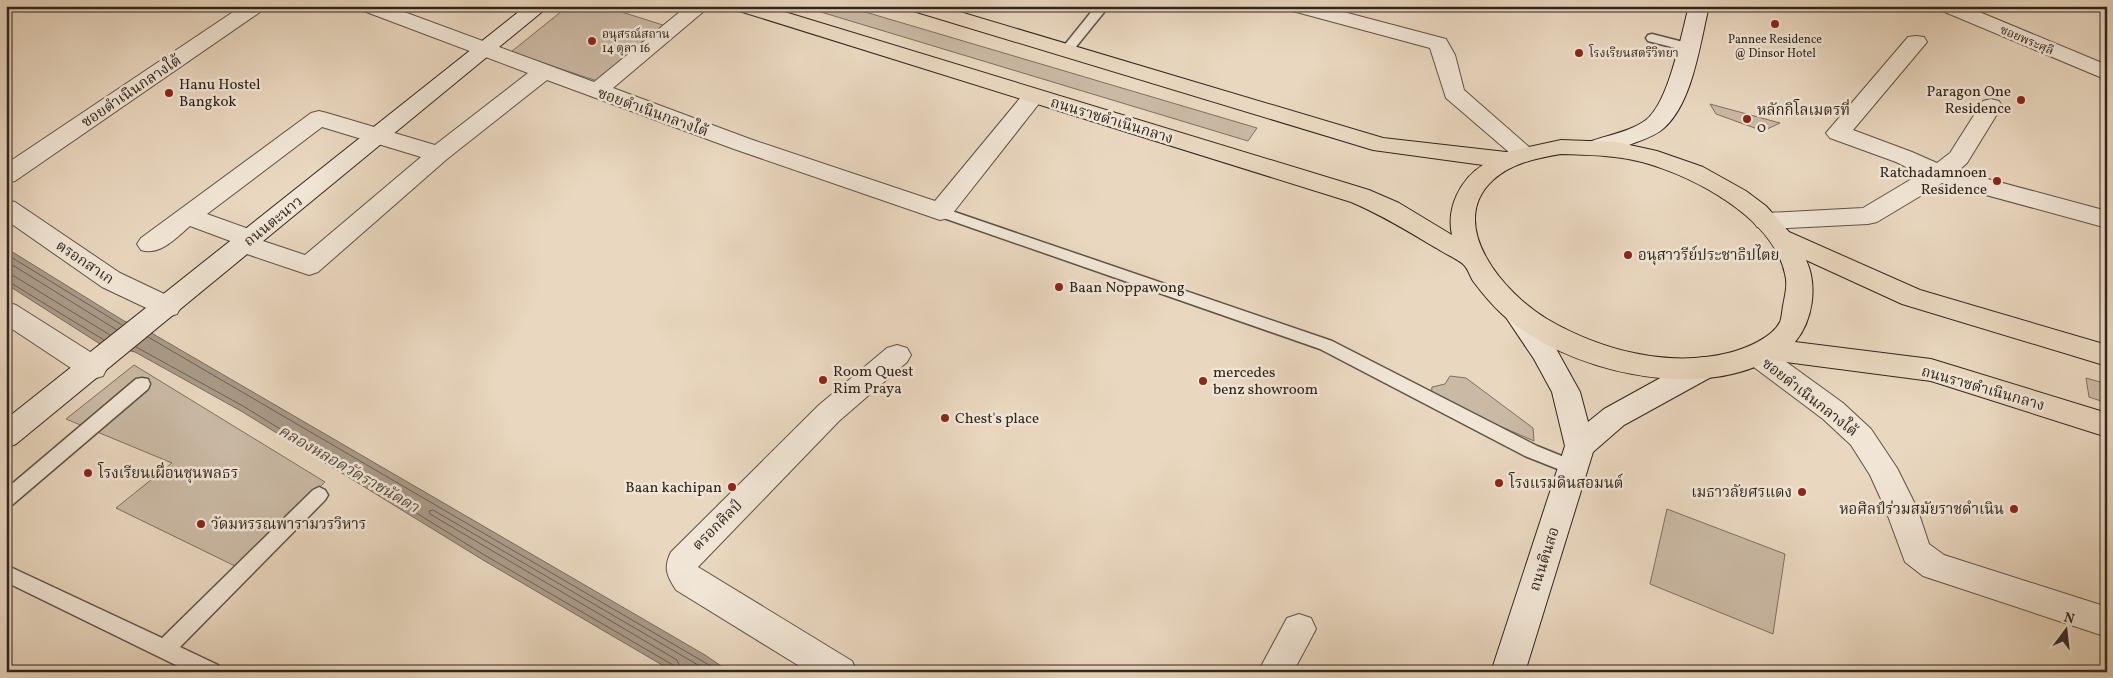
<svg xmlns="http://www.w3.org/2000/svg" width="2113" height="678" font-family="Vollkorn,'Noto Serif Thai',serif">
  <style>
    .green { fill: #cab9a4; stroke: #7d6f61 }
    .water { fill: #aa9a88; stroke: #796b5e }
    .lines { fill: none; stroke-linecap: round; stroke-linejoin: round }
    .shore { stroke: #6d6053; stroke-width: 1 }
    .lane-casing { stroke: #5e5246; stroke-width: 3 }
    .street-casing { stroke: #5e5246; stroke-width: 2 }
    .secondary-casing { stroke: #30251e; stroke-width: 2 }
    .primary-casing { stroke: #30251e; stroke-width: 2 }
    .lane { fill: #f1e5d5; fill-rule: evenodd }
    .street { fill: #f1e5d5; fill-rule: evenodd }
    .secondary { fill: #f1e5d5; fill-rule: evenodd }
    .primary { fill: #e9d7bf; fill-rule: evenodd }
    .poi-dot { fill: #8f2418; stroke: #f1e5d5; stroke-width: 2 }
    .labels { text-anchor: middle; stroke-width: 5; stroke-linejoin: round; paint-order: stroke }
    .far-poi-label { font-size: 12px; fill: #30251e; stroke: #f1e5d5; text-anchor: start }
    .far-street-label { font-size: 12px; fill: #30251e; stroke: #f1e5d5 }
    .poi-label { font-size: 15px; fill: #30251e; stroke: #f1e5d5; text-anchor: start }
    .street-label { font-size: 15px; fill: #30251e; stroke: #f1e5d5 }
    .water-label { font-size: 16px; font-style: italic; fill: #55483e; stroke: #f1e5d5 }
  </style>
  <rect width="100%" height="100%" fill="#e9d7bf"/>
  <filter id="stains"><feTurbulence type="fractalNoise" baseFrequency=".004" numOctaves="4"/><feColorMatrix values="0 0 0 0 .2 0 0 0 0 .09 0 0 0 0 .02 0 0 0 .5 -.17"/></filter>
  <radialGradient id="worn" r=".72"><stop offset=".6" stop-color="#630" stop-opacity="0"/><stop offset="1" stop-color="#630" stop-opacity=".3"/></radialGradient>
  <g class="green">
    <polygon points="568,6 603,6 669,27 600,82 511,52"/>
    <polygon points="801,6 845,6 1257,128 1248,141"/>
    <polygon points="1710,104 1780,123 1763,131 1716,114"/>
    <polygon points="134,365 325,482 235,566 116,508 172,463 66,419"/>
    <polygon points="1450,376 1466,378 1533,428 1534,441 1431,396 1432,387 1445,384"/>
    <polygon points="2086,378 2107,384 2107,403 2089,397"/>
    <polygon points="1667,509 1785,554 1773,634 1650,584"/>
  </g>
  <polygon class="water" points="6,248 124,321 148,331 705,655 730,672 674,672 483,560 241,411 135,352 100,344 6,284"/>
  <g class="lines">
    <g class="shore">
      <polyline points="6,254 122,325"/>
      <polyline points="6,261 117,330"/>
      <polyline points="6,274 14,276 110,335"/>
      <polyline points="6,280 104,340"/>
      <polyline points="148,337 721,672"/>
      <polyline points="136,347 243,406 486,556 673,665 676,672"/>
      <polyline points="682,672 677,660 430,514 429,511 433,510 710,672"/>
    </g>
    <defs>
      <g id="lane">
        <polygon points="1096,6 1109,6 1071,53 1063,53 1061,50 1063,47"/>
        <polygon points="1652,34 1691,44 1693,47 1687,51 1648,41 1646,38 1648,35"/>
        <polygon points="940,207 1332,341 1537,446 1579,463 1582,468 1579,473 1573,475 1525,456 1320,349 935,215 933,212 935,209"/>
        <polygon points="142,378 148,379 150,384 148,389 12,505 6,508 6,489 136,379"/>
        <polygon points="319,487 325,490 328,495 325,500 180,647 218,665 221,672 190,672 6,582 6,565 162,638 313,490"/>
      </g>
      <g id="street">
        <polygon points="242,6 266,6 263,10 15,181 6,183 6,164"/>
        <path d="M 358,6 L 388,6 L 594,82 L 687,6 L 710,6 L 613,88 L 750,139 L 935,201 L 1026,91 L 1034,89 L 1042,91 L 1045,96 L 949,218 L 940,220 L 734,149 L 547,80 L 447,159 L 318,272 L 309,275 L 235,250 L 231,244 L 233,242 L 190,226 C 176,238 160,256 141,250 L 137,244 L 141,238 L 311,113 L 319,111 L 327,113 L 435,145 L 528,73 L 361,10 ZM 322,127 L 421,157 L 305,255 L 263,241 L 260,233 L 207,214 Z"/>
        <polygon points="1286,6 1321,6 1446,39 1455,55 1464,90 1537,154 1533,159 1525,162 1517,159 1446,98 1430,48 1289,10"/>
        <polygon points="1937,6 1965,6 2107,65 2107,80 1940,10"/>
        <polygon points="1916,36 1924,37 1927,42 1853,130 1912,152 1937,163 1950,153 1983,101 1991,99 1999,101 2002,106 1967,163 1958,171 2107,211 2107,228 1942,183 1877,222 1868,224 1766,229 1757,227 1753,221 1757,215 1766,213 1863,208 1920,174 1896,162 1830,138 1826,133 1908,37"/>
        <polygon points="6,200 15,202 120,273 177,300 181,307 177,314 168,317 159,314 102,287 6,220"/>
        <polygon points="6,302 16,305 103,360 107,368 103,376 93,379 83,376 6,325"/>
        <path d="M 897,345 L 907,348 L 911,355 L 907,362 L 839,421 L 698,567 L 852,661 L 857,672 L 809,672 L 676,590 C 667,576 663,568 671,552 L 819,405 L 887,348 Z"/>
        <polygon points="1757,345 1767,348 1843,403 1871,429 1897,468 1917,508 1929,544 1944,555 2107,607 2107,637 1923,576 1905,562 1885,508 1870,475 1851,445 1823,419 1747,362 1743,355 1747,348"/>
        <polygon points="1299,614 1311,618 1316,629 1293,672 1258,672 1287,618"/>
      </g>
      <g id="secondary">
        <polygon points="526,6 549,6 16,444 6,448 6,419"/>
        <path d="M 1689,6 L 1709,6 C 1700,43 1693,102 1664,128 C 1654,137 1639,141 1626,146 C 1613,149 1602,156 1589,152 L 1585,147 L 1589,142 C 1607,135 1630,132 1646,120 C 1669,102 1681,35 1689,6 Z"/>
        <polygon points="1514,300 1524,303 1554,345 1580,392 1588,422 1604,409 1693,360 1703,357 1713,360 1717,368 1713,376 1624,425 1593,452 1525,672 1491,672 1565,446 1552,392 1534,359 1501,310 1504,303"/>
      </g>
      <path id="primary" d="M 733,6 L 765,6 L 1369,190 L 1399,203 L 1452,235 C 1446,209 1460,179 1483,165 L 1373,150 L 910,10 L 907,6 L 940,6 L 1383,138 L 1506,152 L 1561,140 L 1616,142 L 1657,151 L 1703,167 L 1746,191 L 1766,206 L 1789,232 L 1920,290 L 2107,345 L 2107,366 L 1902,304 L 1806,260 C 1818,285 1813,321 1795,342 L 1931,359 L 2107,413 L 2107,437 L 1931,381 L 1770,360 C 1694,401 1566,371 1503,315 C 1492,305 1482,293 1473,281 C 1470,276 1468,269 1464,265 C 1458,259 1445,254 1438,249 C 1409,232 1382,215 1351,202 L 736,10 ZM 1561,154 C 1588,155 1616,155 1642,162 C 1693,176 1773,217 1785,274 C 1788,285 1785,295 1783,306 C 1782,311 1782,317 1780,322 C 1772,338 1745,349 1728,353 C 1668,368 1600,350 1547,319 C 1506,295 1444,225 1493,180 C 1512,163 1537,158 1561,154 Z"/>
    </defs>
    <use href="#lane" class="lane-casing"/>
    <use href="#street" class="street-casing"/>
    <use href="#secondary" class="secondary-casing"/>
    <use href="#primary" class="primary-casing"/>
    <use href="#lane" class="lane"/>
    <use href="#street" class="street"/>
    <use href="#secondary" class="secondary"/>
    <use href="#primary" class="primary"/>
  </g>
  <g class="poi-dot">
    <circle cx="1775" cy="24" r="5"/>
    <circle cx="592" cy="41" r="5"/>
    <circle cx="1579" cy="53" r="5"/>
    <circle cx="169" cy="93" r="5"/>
    <circle cx="2021" cy="100" r="5"/>
    <circle cx="1747" cy="119" r="5"/>
    <circle cx="1997" cy="181" r="5"/>
    <circle cx="1628" cy="255" r="5"/>
    <circle cx="1059" cy="287" r="5"/>
    <circle cx="823" cy="380" r="5"/>
    <circle cx="1203" cy="381" r="5"/>
    <circle cx="945" cy="418" r="5"/>
    <circle cx="88" cy="473" r="5"/>
    <circle cx="1499" cy="483" r="5"/>
    <circle cx="732" cy="487" r="5"/>
    <circle cx="1802" cy="492" r="5"/>
    <circle cx="2014" cy="509" r="5"/>
    <circle cx="201" cy="524" r="5"/>
  </g>
  <g class="labels">
    <g class="far-poi-label">
      <text x="602" y="38">อนุสรณ์สถาน<tspan x="602" dy="14">14 ตุลา 16</tspan></text>
      <text x="1775" y="43" text-anchor="middle">Pannee Residence<tspan x="1775" dy="14">@ Dinsor Hotel</tspan></text>
      <text x="1589" y="57">โรงเรียนสตรีวิทยา</text>
    </g>
    <g class="far-street-label">
      <text transform="translate(2027 40) rotate(23)" y="4">ซอยพระศุลี</text>
    </g>
    <g class="poi-label">
      <text x="179" y="89">Hanu Hostel<tspan x="179" dy="17">Bangkok</tspan></text>
      <text x="2011" y="96" text-anchor="end">Paragon One<tspan x="2011" dy="17">Residence</tspan></text>
      <text x="1757" y="115">หลักกิโลเมตรที่<tspan x="1757" dy="17">0</tspan></text>
      <text x="1987" y="177" text-anchor="end">Ratchadamnoen<tspan x="1987" dy="17">Residence</tspan></text>
      <text x="1638" y="260">อนุสาวรีย์ประชาธิปไตย</text>
      <text x="1069" y="292">Baan Noppawong</text>
      <text x="833" y="376">Room Quest<tspan x="833" dy="17">Rim Praya</tspan></text>
      <text x="1213" y="377">mercedes<tspan x="1213" dy="17">benz showroom</tspan></text>
      <text x="955" y="423">Chest's place</text>
      <text x="98" y="478">โรงเรียนเผื่อนชุนพลธร</text>
      <text x="1509" y="488">โรงแรมดินสอมนต์</text>
      <text x="722" y="492" text-anchor="end">Baan kachipan</text>
      <text x="1792" y="497" text-anchor="end">เมธาวลัยศรแดง</text>
      <text x="2004" y="514" text-anchor="end">หอศิลป์ร่วมสมัยราชดำเนิน</text>
      <text x="211" y="529">วัดมหรรณพารามวรวิหาร</text>
    </g>
    <g class="street-label">
      <text transform="translate(131 91) rotate(-34)" y="5">ซอยดำเนินกลางใต้</text>
      <text transform="translate(653 112) rotate(20)" y="5">ซอยดำเนินกลางใต้</text>
      <text transform="translate(1112 120) rotate(17)" y="5">ถนนราชดำเนินกลาง</text>
      <text transform="translate(273 221) rotate(-39)" y="5">ถนนตะนาว</text>
      <text transform="translate(85 262) rotate(34)" y="5">ตรอกสาเก</text>
      <text transform="translate(1983 388) rotate(16)" y="5">ถนนราชดำเนินกลาง</text>
      <text transform="translate(1810 397) rotate(38)" y="5">ซอยดำเนินกลางใต้</text>
      <text transform="translate(717 525) rotate(-45)" y="5">ตรอกศิลป์</text>
      <text transform="translate(1544 559) rotate(-72)" y="5">ถนนดินสอ</text>
    </g>
    <g class="water-label">
      <text transform="translate(349 468) rotate(30)" y="6">คลองหลอดวัดราชนัดดา</text>
    </g>
  </g>
  <rect width="2113" height="678" fill="none" stroke="#e9d7bf" stroke-width="25"/>
  <rect x="8" y="8" width="2098" height="663" fill="none" stroke="#30251e" stroke-width="2.5"/>
  <rect x="12" y="12" width="2088" height="653" fill="none" stroke="#30251e"/>
  <g transform="translate(2066 630) rotate(15)" stroke="#f1e5d5" stroke-width="4" paint-order="stroke">
  <path d="M0-4L9 19L0 12L-9 19Z" fill="#30251e"/>
  <text y="-8" font-size="14" font-weight="bold" text-anchor="middle" fill="#30251e">N</text>
  </g>
  <rect width="100%" height="100%" filter="url(#stains)"/>
  <rect width="100%" height="100%" fill="url(#worn)"/>
</svg>
